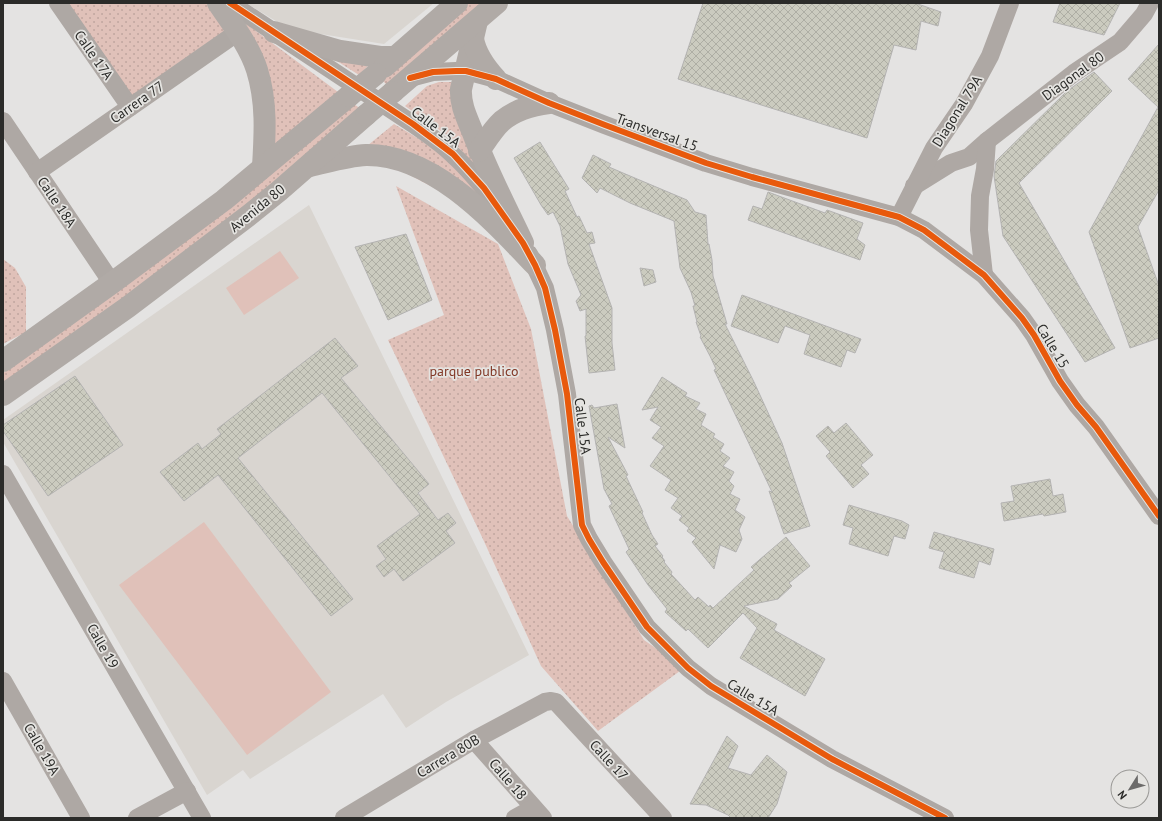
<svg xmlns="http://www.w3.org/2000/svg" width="1162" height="821" font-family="'PT Sans',sans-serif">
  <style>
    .built { fill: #d9d5d0 }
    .grass { fill: url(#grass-dots) }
    .garden { fill: #e0c1b9 }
    .building { fill: url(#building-cross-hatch); stroke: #b4b3b2 }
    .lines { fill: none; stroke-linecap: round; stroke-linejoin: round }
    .minor { stroke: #aea8a4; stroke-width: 18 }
    .major { stroke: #b0aaa6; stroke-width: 22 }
    .major-bridge { stroke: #b0aaa6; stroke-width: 22 }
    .cycleway-casing { stroke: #e5e4e1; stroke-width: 8 }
    .cycleway { stroke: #e8590c; stroke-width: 6 }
    .labels { text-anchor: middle; stroke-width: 3.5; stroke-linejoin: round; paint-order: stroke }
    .street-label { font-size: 14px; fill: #2b2b29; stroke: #e5e4e1 }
    .park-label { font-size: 14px; fill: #823826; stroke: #e5e4e1 }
  </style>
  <defs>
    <pattern id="grass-dots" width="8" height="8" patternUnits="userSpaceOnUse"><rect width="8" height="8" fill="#e0c1b9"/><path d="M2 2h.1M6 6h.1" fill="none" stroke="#c0a69f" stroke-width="1.8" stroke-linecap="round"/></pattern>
    <pattern id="building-cross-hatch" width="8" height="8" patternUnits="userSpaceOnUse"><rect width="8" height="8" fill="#cbcbbf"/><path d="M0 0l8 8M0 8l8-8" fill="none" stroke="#aeaea4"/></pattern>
  </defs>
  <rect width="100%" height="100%" fill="#e4e3e2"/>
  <g class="built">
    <polygon points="246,3 434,3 384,44 289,29"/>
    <polygon points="309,205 529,655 446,702 406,728 383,694 250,779 243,770 207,795 3,442 3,420"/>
  </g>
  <g class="grass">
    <polygon points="64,3 207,3 229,31 129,98"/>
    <polygon points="468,3 486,3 389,87 381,79"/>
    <polygon points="233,14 338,92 273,148"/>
    <polygon points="329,56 368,66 359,75"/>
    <polygon points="439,82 457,82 488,180 448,136 405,106 427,86"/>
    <polygon points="351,102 361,109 290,174 3,387 3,373 250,191"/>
    <path d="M 394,124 C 413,135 433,147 450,162 C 469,179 484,201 499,222 L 362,150 Z"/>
    <polygon points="396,186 498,244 531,329 567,516 644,640 684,668 598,731 541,666 482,537 388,340 444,315"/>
    <polygon points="3,259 15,268 26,287 26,332 3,344"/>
  </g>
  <g class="garden">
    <polygon points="280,251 299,278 244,315 226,288"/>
    <polygon points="204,522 331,692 247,755 119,585"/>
  </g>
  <g class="building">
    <polygon points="703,3 915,3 941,12 938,26 921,21 916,50 894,45 867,138 678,79"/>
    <polygon points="1060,3 1120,3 1104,35 1053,22"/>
    <polygon points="1159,44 1159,190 1138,227 1159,286 1159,338 1130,348 1089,232 1158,107 1128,79"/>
    <polygon points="1094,72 1112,91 1019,183 1115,348 1085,362 1003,236 994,176 996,161 1067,91"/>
    <polygon points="540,142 569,189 565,191 577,217 579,216 587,233 592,232 595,243 589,244 612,308 612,343 615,370 589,373 585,336 586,336 586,309 580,311 576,301 581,295 568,264 560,226 553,212 548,215 541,205 514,158"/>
    <polygon points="593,155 611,164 609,167 623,173 687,200 695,212 706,215 708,244 709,244 712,260 713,276 727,324 725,324 754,382 782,443 810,526 784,534 769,491 772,492 714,370 716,369 710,356 700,337 701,336 696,322 697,322 693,306 695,306 691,292 680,268 674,221 630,203 600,188 597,193 582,178"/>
    <polygon points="768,192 825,213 827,210 863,223 857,239 865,245 860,260 748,220 753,206 762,209"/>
    <polygon points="406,234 432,300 388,320 355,247"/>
    <polygon points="640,268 653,270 656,282 644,286"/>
    <polygon points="742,295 861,339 855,353 847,350 841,367 804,354 810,335 785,326 778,343 731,326"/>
    <polygon points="335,338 358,366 341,378 429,484 418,493 438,520 448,513 456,523 446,531 455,543 403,581 394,569 384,577 376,566 386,559 377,546 420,514 322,393 238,458 353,599 331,616 218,475 184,501 160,472 198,443 202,449 221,434 217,429"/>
    <polygon points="75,376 123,445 48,496 3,431 3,425"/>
    <polygon points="662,377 687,393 685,396 700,403 696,409 706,414 701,425 715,434 713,437 724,444 720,451 730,458 723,466 734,472 729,481 734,486 730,494 740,499 735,510 745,517 739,530 742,539 736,552 720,545 714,569 692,542 696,538 687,531 689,528 679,520 682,516 671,508 678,498 665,490 671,480 650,466 664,446 652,438 661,427 650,420 658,407 642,410"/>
    <polygon points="617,404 625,448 608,437 628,475 626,476 643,512 642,513 652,535 658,544 655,546 663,556 662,557 665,561 664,562 672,572 671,574 695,600 698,597 709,607 710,605 713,608 754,570 751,567 786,537 810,566 789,583 792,586 778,599 744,606 777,624 774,630 825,659 805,696 740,658 757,628 743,613 708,648 688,629 686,631 665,612 667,609 648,585 626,552 629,549 609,506 612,504 604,489 589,406 592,405 594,408"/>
    <polygon points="846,423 873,455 861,465 869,474 853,488 826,456 830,452 816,436 828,426 834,433"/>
    <polygon points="1050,479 1053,496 1063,494 1066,512 1044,516 1043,514 1004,521 1001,503 1014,501 1011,486"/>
    <polygon points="849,505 902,521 909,525 905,539 894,536 888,556 849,544 853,528 843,525"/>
    <polygon points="934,532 994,549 990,565 979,561 974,578 939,568 944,552 929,548"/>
    <polygon points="727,736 738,746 728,768 751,775 767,755 787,772 777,804 768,818 731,818 728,815 706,805 690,804"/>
  </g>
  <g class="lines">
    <g class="minor">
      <polyline points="58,3 130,107"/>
      <path d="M 230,3 L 413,124 C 427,134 441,143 453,155 C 470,170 485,189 499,207"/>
      <polyline points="410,78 433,72 456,71 466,71 496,79 549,103 605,125 706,163 752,177 899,217 924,230 984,275 1022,318 1034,335 1060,381 1077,405 1096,427 1159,516"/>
      <polyline points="3,121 112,283"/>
      <polyline points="37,172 238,32"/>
      <polyline points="914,186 951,163 969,157 987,141 1074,73 1120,42 1144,14 1150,3"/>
      <polyline points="899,217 934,148 964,104 990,56 1010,3"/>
      <polyline points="529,254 545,288 555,330 567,394 582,525 589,539 603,562 647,627 688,668 711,686 832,759 945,818"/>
      <polyline points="984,275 979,230 980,196 985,169 987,141"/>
      <polyline points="3,474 202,818"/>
      <polyline points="3,681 81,818"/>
      <polyline points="474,740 543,818"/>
      <polyline points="137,818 187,791"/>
      <polyline points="344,818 474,740 545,702 551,701 556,702 663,818"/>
      <polyline points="515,818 533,808"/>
    </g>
    <g class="major">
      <path d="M 218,3 C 232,24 249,45 257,70 C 267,102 265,134 263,167"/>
      <path d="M 477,21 L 461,89 C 460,105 467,118 473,133 C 487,171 506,207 523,243"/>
      <polyline points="274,32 340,51 380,57 395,57"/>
      <path d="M 473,39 C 476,55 485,67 496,79"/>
      <polyline points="384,67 457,3"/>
      <polyline points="393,92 497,3"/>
      <path d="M 479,151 C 486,141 493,129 502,121 C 515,110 533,105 549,103"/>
      <path d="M 310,166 C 328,162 347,156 366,155 C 433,154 493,221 535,265"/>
      <polyline points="3,361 112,283 224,200 349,96"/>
      <polyline points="3,395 128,307 248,216 279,191 366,115"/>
    </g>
    <g class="major-bridge">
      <polyline points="349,96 376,74"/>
      <polyline points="366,115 393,92"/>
    </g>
    <defs>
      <g id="cycleway">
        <polyline points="230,3 413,124 453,154 484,188 523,243 535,265 545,288 555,330 567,394 582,525 589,539 603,562 647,627 688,668 711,686 832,759 945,818"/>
        <polyline points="410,78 433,72 456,71 466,71 496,79 549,103 605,125 706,163 752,177 899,217 924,230 984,275 1022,318 1034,335 1060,381 1077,405 1096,427 1159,516"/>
      </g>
    </defs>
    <use href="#cycleway" class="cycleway-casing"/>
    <use href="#cycleway" class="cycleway"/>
  </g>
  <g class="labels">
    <g class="street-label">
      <text transform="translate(94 55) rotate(55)" y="5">Calle 17A</text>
      <text transform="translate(1073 76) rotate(-36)" y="5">Diagonal 80</text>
      <text transform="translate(137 102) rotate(-35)" y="5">Carrera 77</text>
      <text transform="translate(957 111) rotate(-58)" y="5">Diagonal 79A</text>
      <text transform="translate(436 127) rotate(37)" y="5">Calle 15A</text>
      <text transform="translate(657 132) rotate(20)" y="5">Transversal 15</text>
      <text transform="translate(57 202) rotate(56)" y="5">Calle 18A</text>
      <text transform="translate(257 208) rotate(-39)" y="5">Avenida 80</text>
      <text transform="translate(1053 346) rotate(59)" y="5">Calle 15</text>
      <text transform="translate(583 426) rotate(83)" y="5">Calle 15A</text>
      <text transform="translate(103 646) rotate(60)" y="5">Calle 19</text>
      <text transform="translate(753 697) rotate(31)" y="5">Calle 15A</text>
      <text transform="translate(42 749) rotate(60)" y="5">Calle 19A</text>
      <text transform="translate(448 756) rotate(-31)" y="5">Carrera 80B</text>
      <text transform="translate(609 760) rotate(47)" y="5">Calle 17</text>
      <text transform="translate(508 779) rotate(49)" y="5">Calle 18</text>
    </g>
    <g class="park-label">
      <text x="474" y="376">parque publico</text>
    </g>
  </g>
  <rect width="1162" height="821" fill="none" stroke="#2b2b29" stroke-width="8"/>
  <g transform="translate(1130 789) rotate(233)"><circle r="19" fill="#e5e4e1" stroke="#9b9a97"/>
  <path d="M0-3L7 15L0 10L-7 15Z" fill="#6c6b6a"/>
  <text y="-6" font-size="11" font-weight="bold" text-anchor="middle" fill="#2b2b29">N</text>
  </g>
</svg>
